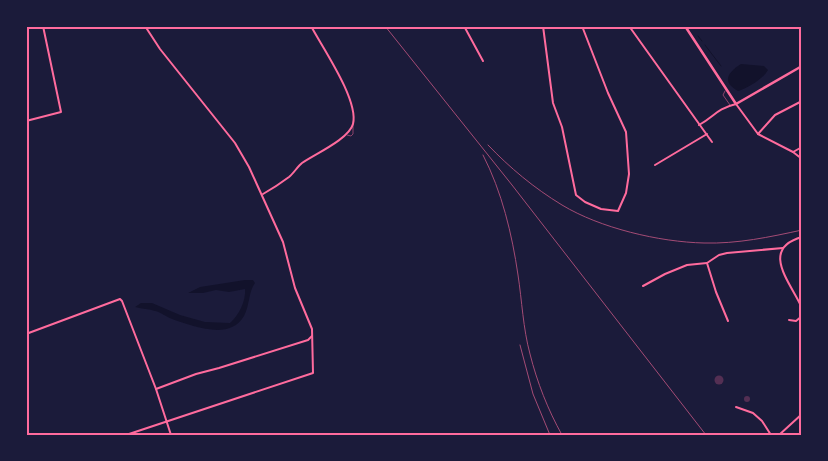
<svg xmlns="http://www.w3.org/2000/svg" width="828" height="461" font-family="'Roboto Condensed',sans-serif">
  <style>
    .water { fill: #12122b }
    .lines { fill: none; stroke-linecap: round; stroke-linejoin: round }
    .stream { stroke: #12122b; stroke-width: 1 }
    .building { fill: #542f53 }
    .service { stroke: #ff6b9d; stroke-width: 0.5 }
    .minor { stroke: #ff6b9d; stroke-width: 2 }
    .tertiary { stroke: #ff6b9d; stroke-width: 2.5 }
    .rail { stroke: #a44b75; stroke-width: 1 }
    .neatline { fill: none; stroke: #ff6b9d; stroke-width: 2 }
  </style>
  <rect width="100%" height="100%" fill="#1b1b3a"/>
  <g class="water">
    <path d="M 741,64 L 764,66 L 768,70 C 763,79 748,88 738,91 C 721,82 728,72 741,64 Z"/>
    <path d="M 245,280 L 253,280 L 255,283 C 248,293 250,305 244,316 C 230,341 193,326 172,319 C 166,317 161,312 155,311 C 149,309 142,309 135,307 L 141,303 L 152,303 L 180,315 L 205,322 L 230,323 C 239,315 246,301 245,289 L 229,292 L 216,290 L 203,293 L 188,293 L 200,287 Z"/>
  </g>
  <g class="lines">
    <g class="stream">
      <polyline points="698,36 702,41"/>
      <polyline points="705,45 721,66"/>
    </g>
  </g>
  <g class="building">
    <circle cx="719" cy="380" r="4.5"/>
    <circle cx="747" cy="399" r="3"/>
  </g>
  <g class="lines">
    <g class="service">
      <polyline points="725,91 723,95 730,105"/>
      <polyline points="347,135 351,136 353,134 353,125"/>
    </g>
    <g class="minor">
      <polyline points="464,26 483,61"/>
      <polyline points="543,26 553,103 562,127 576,195 585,202 601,209 618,211 626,193 629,174 626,132 608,93 582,26"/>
      <polyline points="629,26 712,142"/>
      <polyline points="26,121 61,112 43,26"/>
      <path d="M 699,125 C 715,116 716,109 736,104 L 758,134 L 793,152 L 802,159"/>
      <polyline points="758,134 775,115 802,101"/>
      <polyline points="793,152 802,147"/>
      <polyline points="655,165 707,134"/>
      <path d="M 263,194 C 272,189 281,183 289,177 C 294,173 297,167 302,163 C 315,154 349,139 353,124 C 359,100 322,47 311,26"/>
      <path d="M 802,237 C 759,249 791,283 802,308"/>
      <polyline points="643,286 665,274 687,265 707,263"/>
      <polyline points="789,320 796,321 802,316"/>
      <polyline points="728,321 716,292 707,263 719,255 727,253 783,248"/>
      <polyline points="26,334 120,299 122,301 156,389"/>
      <polyline points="736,407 753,413 762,421 771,435"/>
      <polyline points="126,435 313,373 312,329 295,288 283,242 249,167 235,143 160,49 145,26"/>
      <polyline points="171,435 156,389 196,374 219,368 308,340 312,336"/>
      <polyline points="779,435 802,414"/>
    </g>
    <polyline class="tertiary" points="685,26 736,104 802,66"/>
    <g class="rail">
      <polyline points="385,26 512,185 706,435"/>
      <path d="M 488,145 C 510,168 534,188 562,205 C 600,228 659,242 704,243 C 737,244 770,237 802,230"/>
      <path d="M 483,155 C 502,192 512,234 518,275 C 522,301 523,328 530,354 C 537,382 548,410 562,435"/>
      <polyline points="520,345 533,394 550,435"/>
    </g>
  </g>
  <rect width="828" height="461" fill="none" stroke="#1b1b3a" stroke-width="55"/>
  <rect x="28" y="28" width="772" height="406" class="neatline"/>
</svg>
